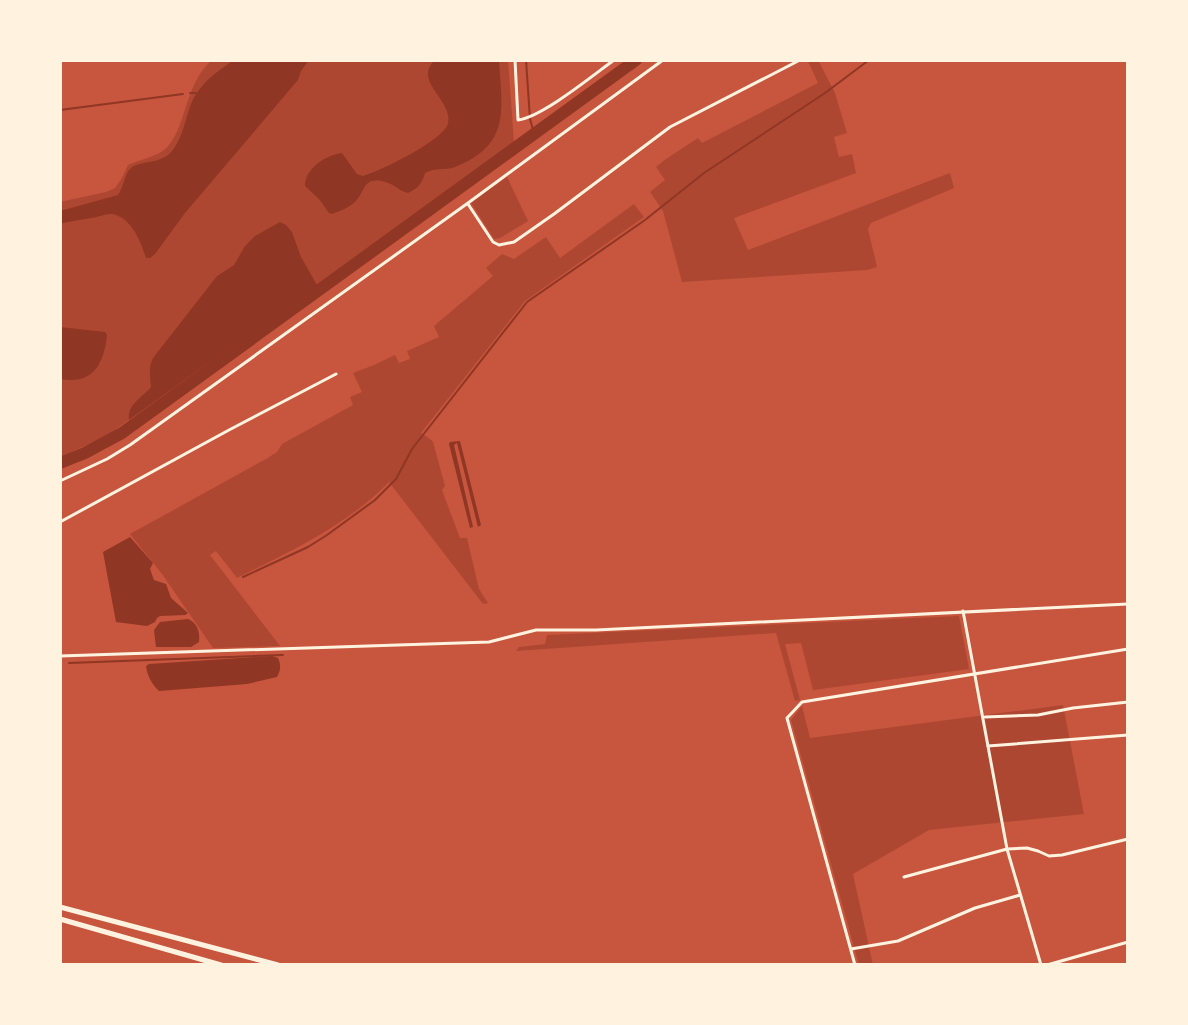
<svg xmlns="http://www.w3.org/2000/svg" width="1188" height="1025" font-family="'Times New Roman',serif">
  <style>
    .green { fill: #ae4732 }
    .water { fill: #8f3625 }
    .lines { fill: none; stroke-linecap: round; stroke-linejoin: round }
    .stream { stroke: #8f3625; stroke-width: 2 }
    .river { stroke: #8f3625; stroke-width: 12 }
    .minor { stroke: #fff3e0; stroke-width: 3 }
    .primary { stroke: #fff3e0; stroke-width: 5 }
  </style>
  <rect width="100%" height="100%" fill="#c8553d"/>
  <g class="green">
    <path d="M 212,60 L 508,60 L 514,142 L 105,437 L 60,457 L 60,202 L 106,192 L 115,188 L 122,178 L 128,165 C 139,160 155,157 164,150 C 187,131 183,85 212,60 Z"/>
    <polygon points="810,60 818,60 835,93 847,133 834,137 839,157 852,154 856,173 734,218 748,250 950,173 954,188 871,223 868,229 877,267 867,270 682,282 663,211 650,192 665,180 656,167 666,159 698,138 702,143 818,83 808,61"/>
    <polygon points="507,177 528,221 500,238 494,239 471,203"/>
    <path d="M 634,204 L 644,217 L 525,301 L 421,433 L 429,438 L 433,442 L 445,486 L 442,490 L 460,538 L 467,538 L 479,589 L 488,603 L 483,604 L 389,482 C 346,526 291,551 237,578 L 216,551 L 210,555 L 280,646 L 213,648 L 162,574 L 130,534 L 266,459 L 277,452 L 282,444 L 353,405 L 350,397 L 362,392 L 353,373 L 374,365 L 395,355 L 399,363 L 410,359 L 407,351 L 439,337 L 434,326 L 493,276 L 486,268 L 502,254 L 514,259 L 546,237 L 560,258 Z"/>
    <polygon points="959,616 969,669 813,690 801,643 785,644 800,700 795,701 776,633 516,651 519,647 545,644 547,635"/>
    <polygon points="1063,705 1084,814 929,830 853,874 873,965 859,965 791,720 802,706 810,738"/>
  </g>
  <g class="water">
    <path d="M 234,60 L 309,60 L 301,71 L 298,80 L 185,213 L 155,254 L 150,258 L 146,258 C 141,242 131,216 111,214 C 105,214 98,217 92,218 C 81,220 70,221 60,224 L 60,211 L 118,195 C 124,187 124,173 132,167 C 145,160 161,164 172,151 C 183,137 185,120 191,104 C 199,84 216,72 234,60 Z"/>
    <path d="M 435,60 L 499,60 C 502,110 511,145 455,167 C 445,171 435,167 425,173 C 422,184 418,188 408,193 C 399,191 394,184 385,182 C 363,176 366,190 356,201 C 350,207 340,211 332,214 L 329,213 L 319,199 L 305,186 C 305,168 326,155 342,153 L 357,174 L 363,176 C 380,171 445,140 448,123 C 453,100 412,81 435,60 Z"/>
    <path d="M 280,222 L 286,225 L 292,232 L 301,257 L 317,285 L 129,420 C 127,404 142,398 151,387 C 150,376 148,368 153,358 L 217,276 L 234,265 L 245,246 L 255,236 Z"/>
    <path d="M 60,327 L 105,332 L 107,335 C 104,365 92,385 60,379 Z"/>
    <polygon points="460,441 481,525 478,527 457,443 454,445 473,527 470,528 449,444 450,442"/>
    <polygon points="130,537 153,563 150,569 154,580 166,584 171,598 188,613 185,615 160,616 157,618 155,622 147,626 116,622 103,552"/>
    <path d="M 188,619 C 198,623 200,633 199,642 L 191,647 L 156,647 L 154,630 L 160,622 Z"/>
    <path d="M 272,656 L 278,658 C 281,665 281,670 277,677 L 247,684 L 159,691 C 152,685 147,675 146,666 L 149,664 Z"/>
  </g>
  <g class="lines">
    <g class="stream">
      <polyline points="526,60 530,119 534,133"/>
      <polyline points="190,93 196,93"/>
      <polyline points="60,110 183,94"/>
      <polyline points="243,577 308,547 327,535 375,500 396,479 412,449 527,302 645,220 704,173 825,93 869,60"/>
      <polyline points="69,663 283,655"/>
    </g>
    <polyline class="river" points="60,463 85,453 122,433 636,60"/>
    <g class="minor">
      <path d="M 515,60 L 518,120 C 542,117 592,76 614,60"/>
      <polyline points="468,204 493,242 499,245 514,242 554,214 670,127 800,60"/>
      <polyline points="60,481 107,459 130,445 468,203 663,60"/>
      <polyline points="60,522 229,430 336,374"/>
      <polyline points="963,611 1007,849 1041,965"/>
      <polyline points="60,656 489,642 536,630 596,630 1128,604"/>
      <polyline points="985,717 1038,715 1073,708 1128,702"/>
      <polyline points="988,746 1128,735"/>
      <polyline points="904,877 1007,849 1027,848 1038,851 1049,856 1062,855 1128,839"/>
      <polyline points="851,949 898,941 975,908 1020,895"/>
      <polyline points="855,965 787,718 802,702 1128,649"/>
      <polyline points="1047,965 1128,942"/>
    </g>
    <g class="primary">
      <polyline points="60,907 278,965"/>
      <polyline points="60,919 221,965"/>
    </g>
  </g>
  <rect width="1188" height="1025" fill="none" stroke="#fff3e0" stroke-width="124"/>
</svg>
